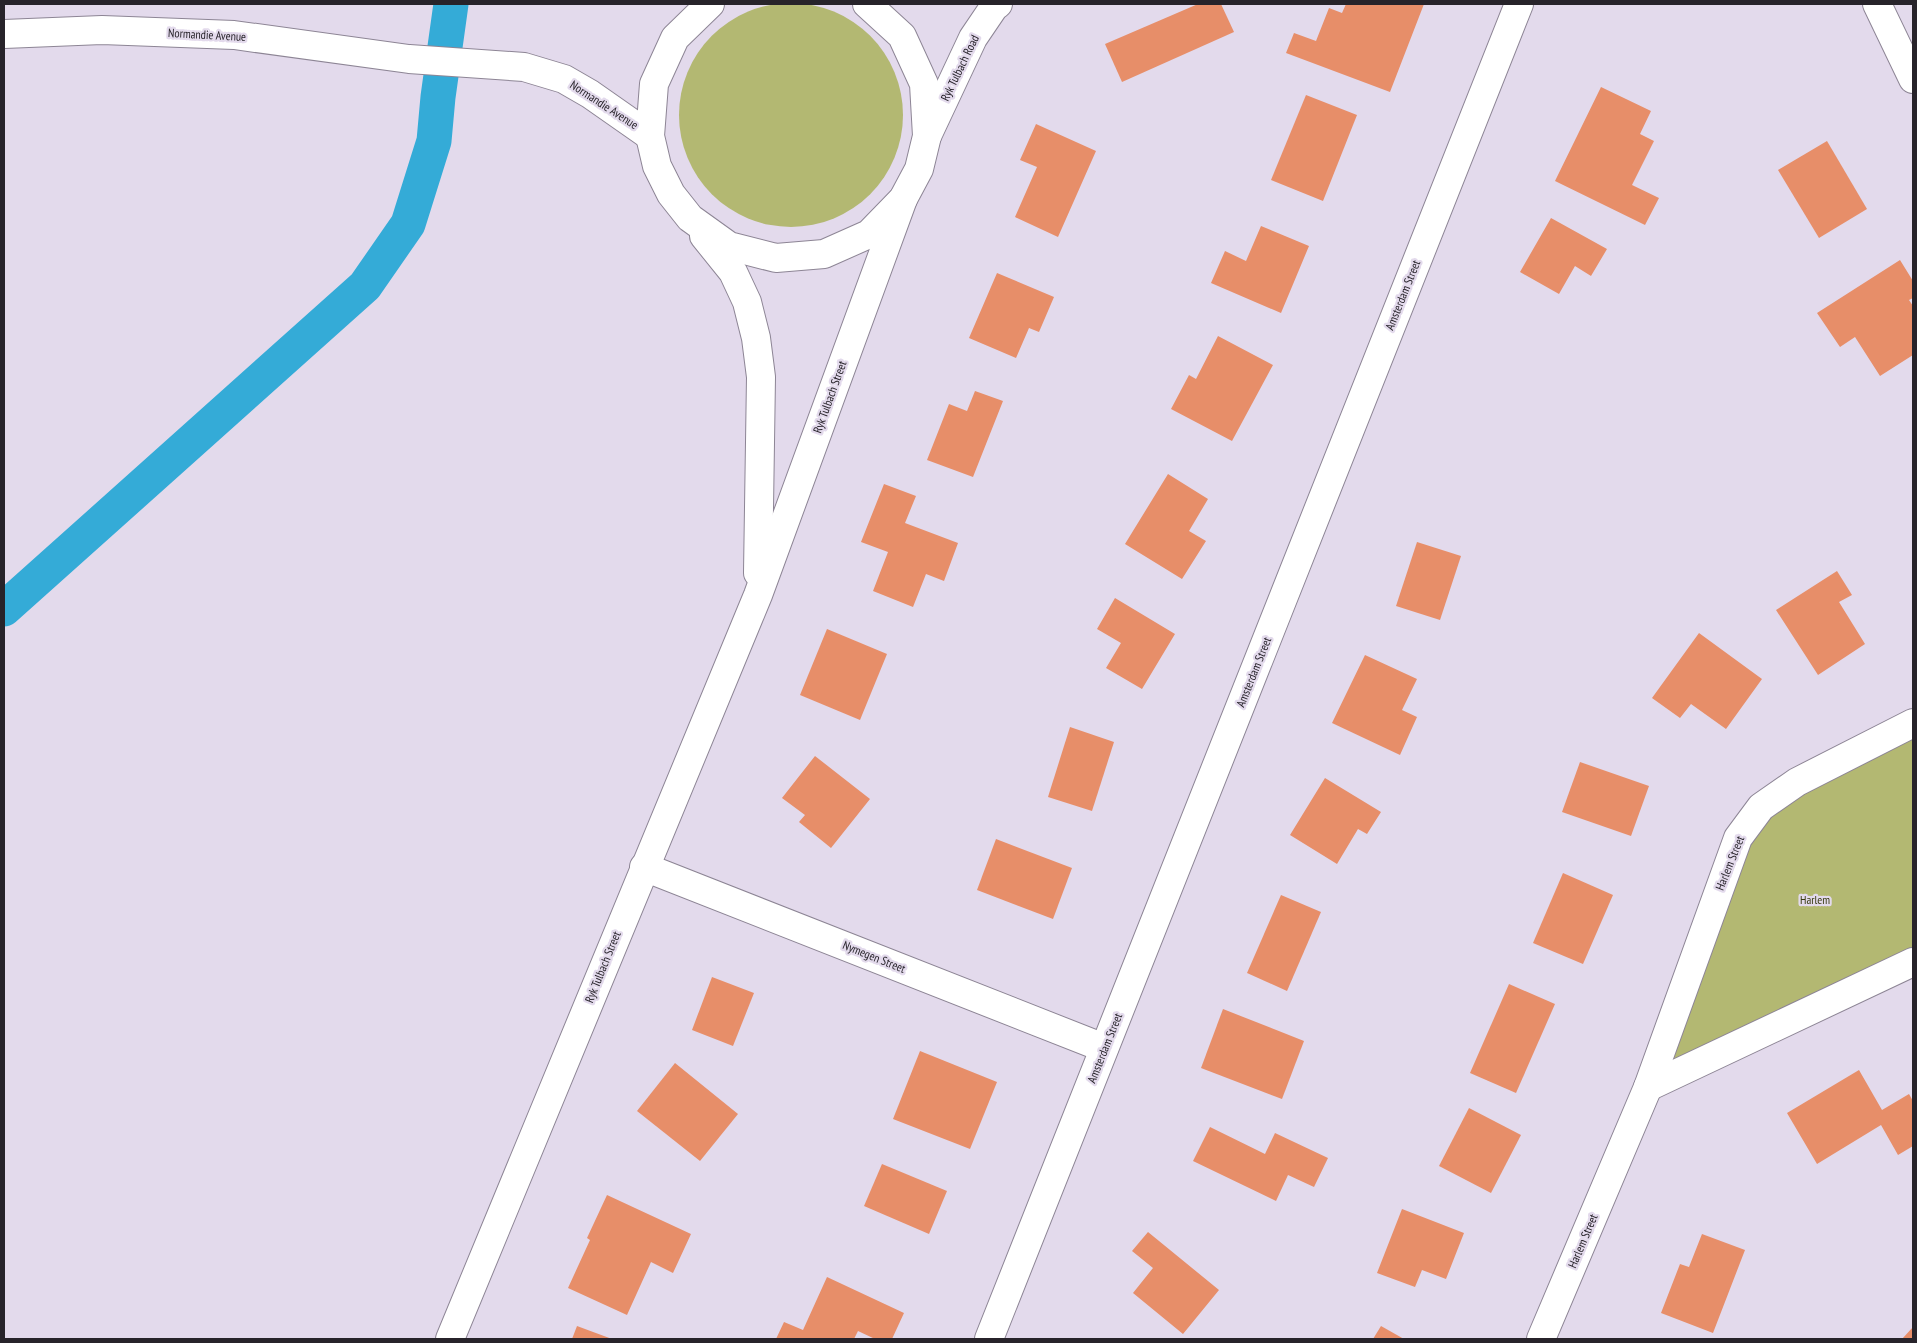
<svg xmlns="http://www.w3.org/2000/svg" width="1917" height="1343" font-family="'PT Sans Narrow',sans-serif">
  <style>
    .green { fill: #b3b872 }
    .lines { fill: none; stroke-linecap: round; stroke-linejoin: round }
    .canal { stroke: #34abd7; stroke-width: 35 }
    .building { fill: #e78e69 }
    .minor-casing { stroke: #8d8595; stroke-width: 30 }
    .tertiary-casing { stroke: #8d8595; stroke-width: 30 }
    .minor { stroke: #fff; stroke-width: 28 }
    .tertiary { stroke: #fff; stroke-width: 28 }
    .labels { text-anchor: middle; stroke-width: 4.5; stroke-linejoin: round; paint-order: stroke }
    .street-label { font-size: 12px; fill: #27232a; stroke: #e3daec }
    .park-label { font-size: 12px; fill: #373910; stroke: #e3daec }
  </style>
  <rect width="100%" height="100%" fill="#e3daec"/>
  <g class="green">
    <circle cx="791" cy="115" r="112"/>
    <polygon points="1913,725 1913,962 1633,1096 1736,834"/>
  </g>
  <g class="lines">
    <polyline class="canal" points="4,609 365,286 408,224 434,141 438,97 451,4"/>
  </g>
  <g class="building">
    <polygon points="1198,4 1221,4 1234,32 1122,82 1105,44"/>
    <polygon points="1346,4 1424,4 1390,92 1286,53 1294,33 1316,41 1329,8 1342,13"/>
    <polygon points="1601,87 1651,111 1640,134 1654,141 1632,185 1659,198 1645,225 1555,181"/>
    <polygon points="1306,95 1357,115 1323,201 1271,180"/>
    <polygon points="1036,124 1096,151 1058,237 1015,217 1037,167 1020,160"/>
    <polygon points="1827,141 1867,209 1819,238 1778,170"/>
    <polygon points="1551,218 1607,249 1591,276 1575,266 1559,294 1520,272"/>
    <polygon points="1261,226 1309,246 1281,313 1211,283 1225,251 1246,261"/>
    <polygon points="1900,260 1913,281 1913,298 1909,300 1913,306 1913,355 1880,376 1855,337 1840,347 1817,313"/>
    <polygon points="997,273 1054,297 1039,332 1029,328 1016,358 969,338"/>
    <polygon points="1218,336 1273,365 1232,441 1171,409 1189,375 1196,379"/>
    <polygon points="975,391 1003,401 973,477 927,460 949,404 967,411"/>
    <polygon points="1168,474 1208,499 1189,531 1206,541 1182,579 1125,544"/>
    <polygon points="884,484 916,496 905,523 958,543 944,581 926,574 913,607 873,591 888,552 861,542"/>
    <polygon points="1417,542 1461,556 1440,620 1396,606"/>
    <polygon points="1837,571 1852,595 1839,602 1865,644 1818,675 1776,610"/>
    <polygon points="1115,598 1175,634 1142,689 1106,668 1121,643 1097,629"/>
    <polygon points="827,629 887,654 860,720 800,695"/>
    <polygon points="1699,633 1762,679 1726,729 1691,704 1680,718 1652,698"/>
    <polygon points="1365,655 1417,679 1402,710 1417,717 1400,755 1332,723"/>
    <polygon points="1070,727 1114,742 1092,811 1048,797"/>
    <polygon points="815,756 870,799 831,848 799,822 805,815 782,798"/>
    <polygon points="1580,762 1649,786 1631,836 1562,812"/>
    <polygon points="1325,778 1381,812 1367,834 1358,829 1337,864 1290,835"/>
    <polygon points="996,839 1072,868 1053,919 977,890"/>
    <polygon points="1563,873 1613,895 1583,964 1533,943"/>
    <polygon points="1281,895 1321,912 1287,991 1247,973"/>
    <polygon points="712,977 754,993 733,1046 692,1030"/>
    <polygon points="1509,984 1555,1004 1516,1093 1470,1073"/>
    <polygon points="1223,1009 1304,1041 1282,1099 1201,1068"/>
    <polygon points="920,1051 997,1082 970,1149 893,1119"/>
    <polygon points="675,1063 738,1114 700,1161 637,1111"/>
    <polygon points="1859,1070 1882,1110 1909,1094 1913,1101 1913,1146 1898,1155 1881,1125 1817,1164 1787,1113"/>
    <polygon points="1469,1108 1521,1135 1491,1193 1439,1166"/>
    <polygon points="1210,1127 1265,1154 1275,1133 1328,1158 1314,1187 1288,1175 1276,1201 1193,1161"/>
    <polygon points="882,1164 947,1191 929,1234 864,1206"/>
    <polygon points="607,1195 691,1234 673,1273 651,1262 627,1315 568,1288 590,1240 587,1238"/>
    <polygon points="1402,1209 1464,1233 1446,1279 1422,1270 1415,1287 1377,1273"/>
    <polygon points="1148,1232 1219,1290 1183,1334 1133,1293 1153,1268 1132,1251"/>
    <polygon points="1702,1234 1745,1250 1713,1333 1661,1313 1680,1264 1689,1267"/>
    <polygon points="827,1277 904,1313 892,1339 875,1339 858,1331 854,1339 776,1339 784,1322 803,1330"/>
    <polygon points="577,1326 612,1339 572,1339"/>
    <polygon points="1381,1326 1404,1339 1373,1339"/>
    <polygon points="1913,1327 1913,1339 1902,1339"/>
  </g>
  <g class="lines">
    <defs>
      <g id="minor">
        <polyline points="1877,4 1913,79"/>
        <polyline points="927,136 973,38 994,7 998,4"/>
        <polyline points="644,867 1104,1048"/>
        <polyline points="1648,1087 1913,962"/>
        <polyline points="989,1339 1519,4"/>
        <polyline points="1541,1339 1648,1087 1738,838 1761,807 1797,782 1913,723"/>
      </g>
      <g id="tertiary">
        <polyline points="710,4 675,38 654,84 650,136 657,166 671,194 690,218 729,246 776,258 824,254 869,234 903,199 919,169 927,136 924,84 902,36 867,4"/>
        <polyline points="4,34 102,30 234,35 409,59 524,67 564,79 590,94 650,136"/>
        <polyline points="704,236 733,272 747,302 756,338 761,377 758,573"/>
        <polyline points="450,1339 758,595 903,199"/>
      </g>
    </defs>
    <use href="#minor" class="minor-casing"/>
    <use href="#tertiary" class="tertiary-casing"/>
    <use href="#minor" class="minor"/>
    <use href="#tertiary" class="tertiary"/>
  </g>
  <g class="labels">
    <g class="street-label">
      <text transform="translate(207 35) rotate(3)" y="4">Normandie Avenue</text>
      <text transform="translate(960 68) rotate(-64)" y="4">Ryk Tulbach Road</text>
      <text transform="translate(604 105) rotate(33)" y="4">Normandie Avenue</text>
      <text transform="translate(1403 295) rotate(-68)" y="4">Amsterdam Street</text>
      <text transform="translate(830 397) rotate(-70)" y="4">Ryk Tulbach Street</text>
      <text transform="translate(1254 672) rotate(-68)" y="4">Amsterdam Street</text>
      <text transform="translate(1730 863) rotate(-68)" y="4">Harlem Street</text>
      <text transform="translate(874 957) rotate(22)" y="4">Nymegen Street</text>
      <text transform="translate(603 967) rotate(-68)" y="4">Ryk Tulbach Street</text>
      <text transform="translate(1105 1048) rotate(-68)" y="4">Amsterdam Street</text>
      <text transform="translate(1583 1241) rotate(-67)" y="4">Harlem Street</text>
    </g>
    <g class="park-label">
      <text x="1815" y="904">Harlem</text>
    </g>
  </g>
  <rect width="1917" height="1343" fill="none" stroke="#27232a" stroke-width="10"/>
</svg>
